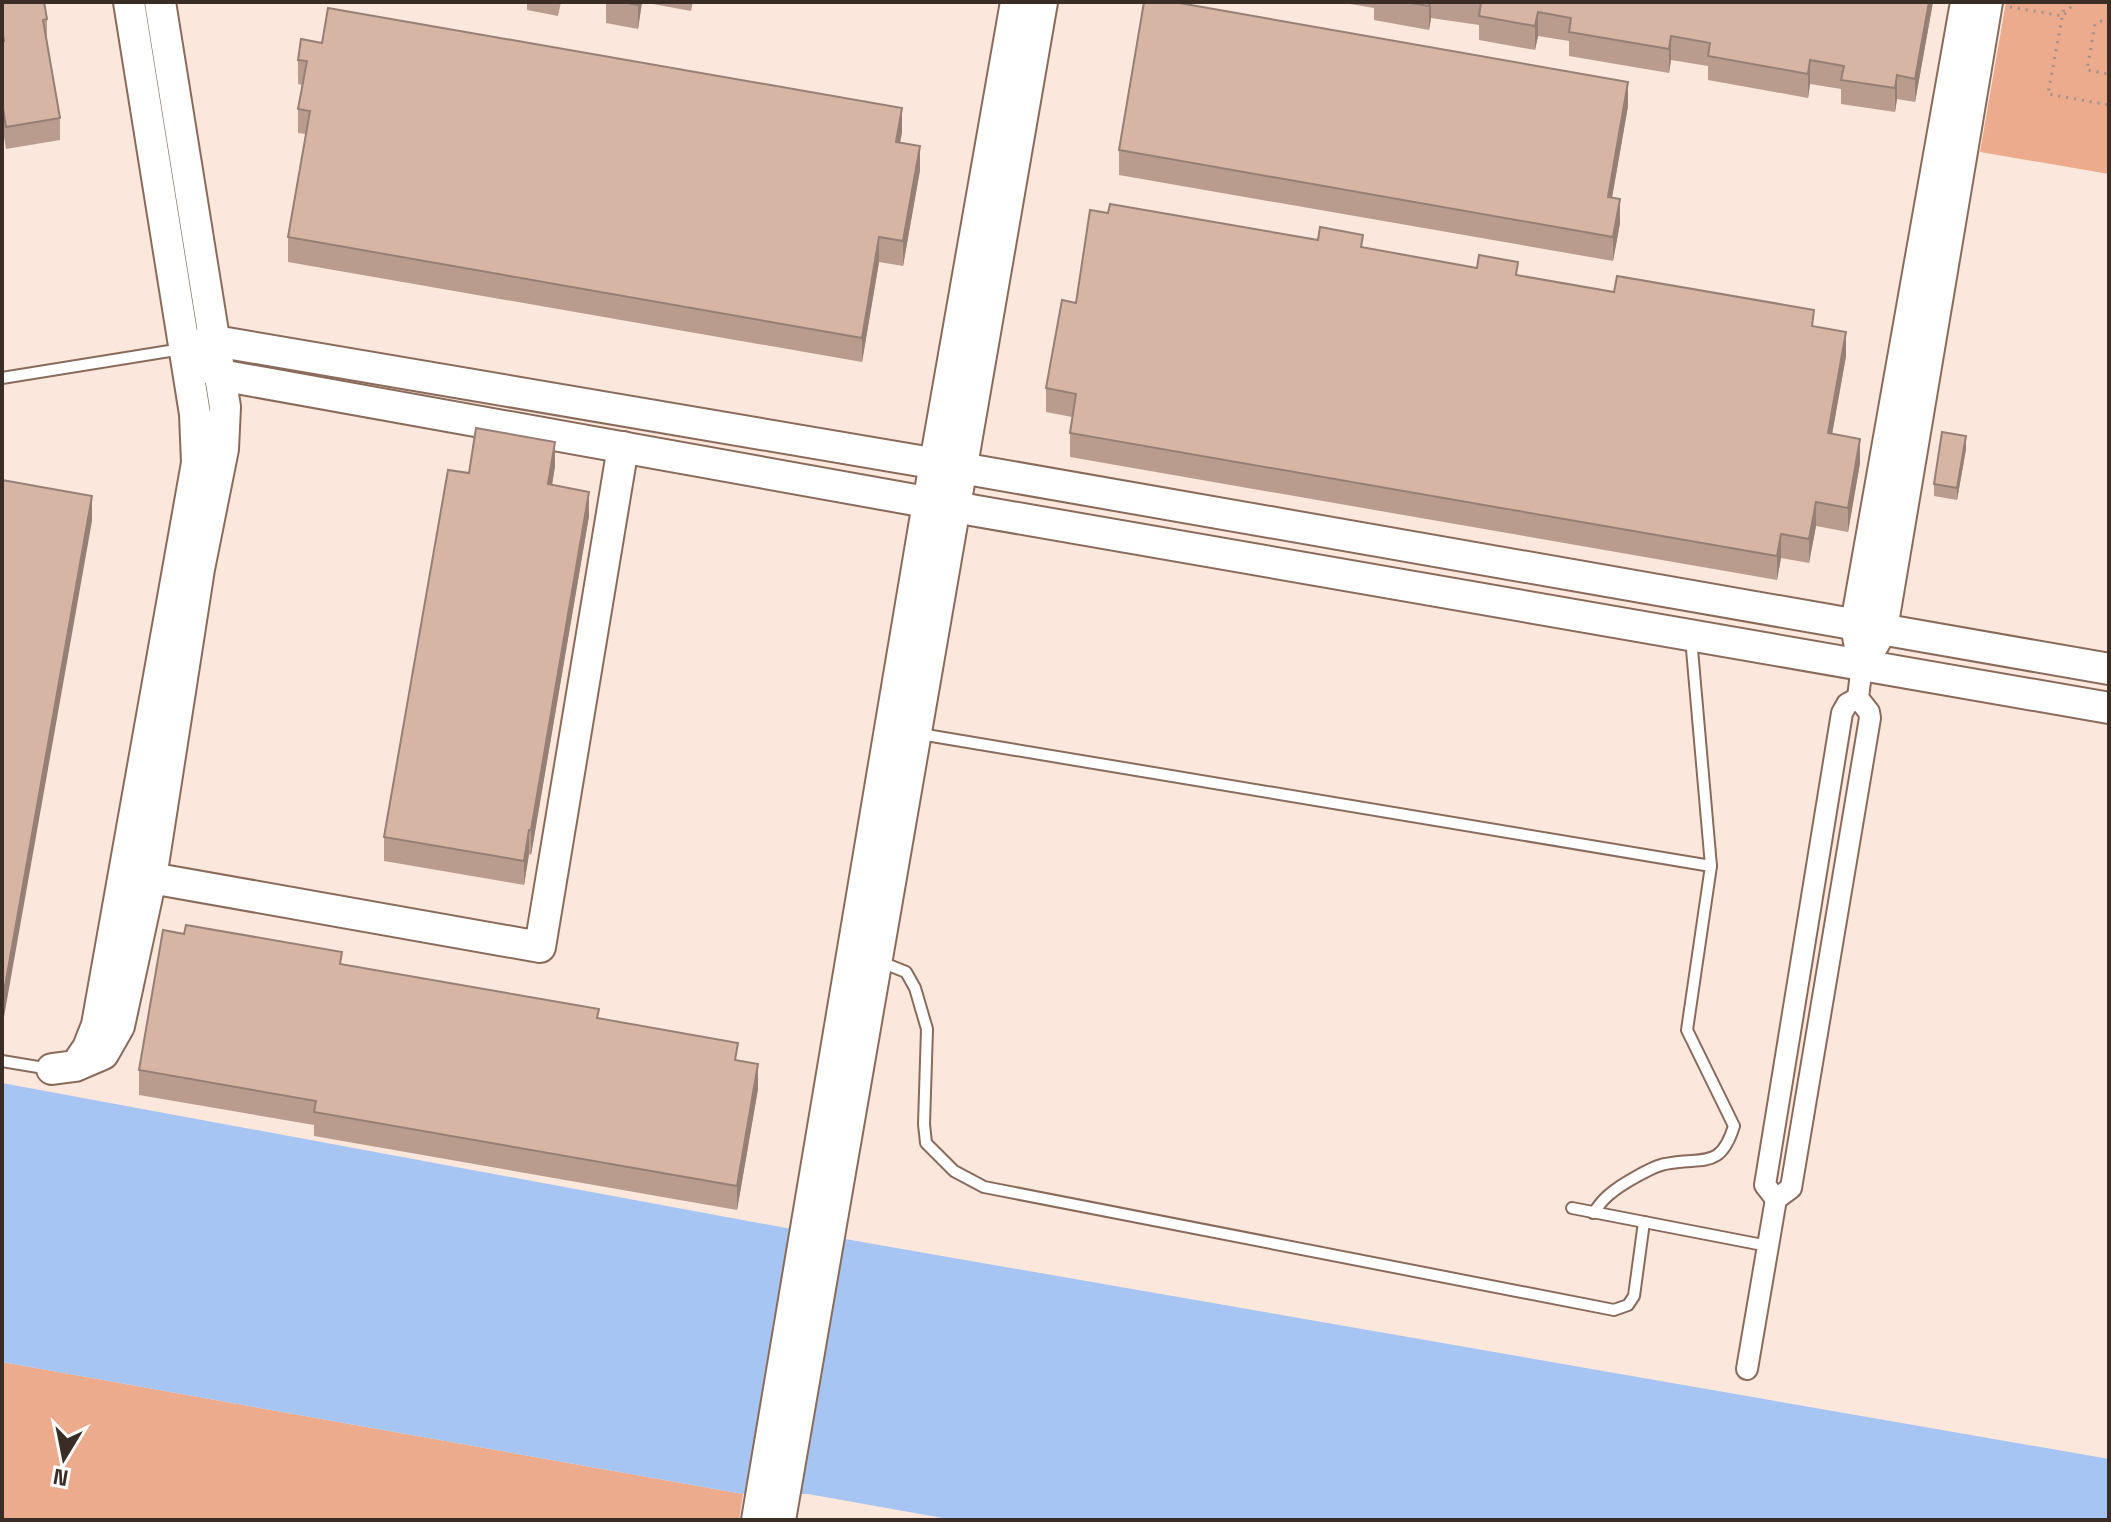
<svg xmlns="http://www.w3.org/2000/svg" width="2111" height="1522" font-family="'Space Grotesk',sans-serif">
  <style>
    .green { fill: #ebab8c }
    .water { fill: #a7c5f3 }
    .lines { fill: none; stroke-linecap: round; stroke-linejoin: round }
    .lane-casing { stroke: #896b5c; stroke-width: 14 }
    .street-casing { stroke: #896b5c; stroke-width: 24 }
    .secondary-casing { stroke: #896b5c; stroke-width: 34 }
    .path { stroke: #a29088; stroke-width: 3; stroke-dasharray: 2 6; stroke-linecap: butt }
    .lane { stroke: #fff; stroke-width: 10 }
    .street { stroke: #fff; stroke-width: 20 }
    .secondary { stroke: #fff; stroke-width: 30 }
    .wall { fill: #b99c8e }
    .shaded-wall { fill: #967f74 }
    .building { fill: #d7b5a5; stroke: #967f74; stroke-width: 2 }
  </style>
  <rect width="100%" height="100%" fill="#fce7dd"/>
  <g class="green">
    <polygon points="2006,2 2109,2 2109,174 1980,152"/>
    <polygon points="2,1362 743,1494 739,1520 2,1520"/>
  </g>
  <polygon class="water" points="2,1083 862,1242 2109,1459 2109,1520 954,1520 808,1494 743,1494 2,1362"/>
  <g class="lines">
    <defs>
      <g id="lane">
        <polyline points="2,378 182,349"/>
        <polyline points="920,734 1711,866"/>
        <polyline points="881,962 906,972 915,988 927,1029 924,1124 926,1143 954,1171 984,1187 1614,1310 1628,1305 1634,1296 1644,1222"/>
        <polyline points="2,1061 50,1069"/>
        <polyline points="1572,1208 1768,1246"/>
        <path d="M 1593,1213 C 1598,1207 1603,1199 1610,1194 C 1620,1185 1653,1166 1665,1164 C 1703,1156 1720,1171 1734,1126 L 1687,1030 L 1711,866 L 1691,638"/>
      </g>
      <g id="street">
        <polyline points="1776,1199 1765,1185 1842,713 1847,704 1858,698"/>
        <polyline points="1747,1369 1776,1199 1791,1188 1792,1182 1870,718 1869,712 1858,698 1862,664"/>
      </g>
      <g id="secondary">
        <polyline points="185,348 220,375 954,507 2109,708"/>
        <polyline points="185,348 215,341 961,468 2109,669"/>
        <polyline points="1859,642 1856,624 1965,8"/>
        <polyline points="1873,645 1882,629 1987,2"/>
        <polyline points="134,875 540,947 623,447"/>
        <polyline points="81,1058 88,1048 97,1025 197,463 195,414 129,2"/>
        <polyline points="52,1069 75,1066 103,1054 119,1026 151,878 199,569 223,449 225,407 160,2"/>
        <polyline points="757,1520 928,503 1016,2"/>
        <polyline points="780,1520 1042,2"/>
      </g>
    </defs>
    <use href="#lane" class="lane-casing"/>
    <use href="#street" class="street-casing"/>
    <use href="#secondary" class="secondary-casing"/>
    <g class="path">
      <polyline points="2065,2 2048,94 2109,105"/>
      <polyline points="2010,7 2063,16 2075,2"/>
      <polyline points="2109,17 2095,24 2087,70 2109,74"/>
    </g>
    <use href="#lane" class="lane"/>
    <use href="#street" class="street"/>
    <use href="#secondary" class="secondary"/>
  </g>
  <g class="wall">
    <polygon points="2,2 47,19 47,41 60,118 60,140 6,149 2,124"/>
    <polygon points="527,2 561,2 558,16 527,10"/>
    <polygon points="606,2 693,2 691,11 642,2 638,29 606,23"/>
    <polygon points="1338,2 1933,2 1915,102 1897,99 1895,112 1841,104 1841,89 1810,84 1808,98 1708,80 1708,66 1671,60 1669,73 1569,56 1569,41 1538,36 1535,50 1479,40 1479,25 1431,18 1429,30 1374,20 1374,8"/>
    <polygon points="298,60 902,132 900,142 920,170 903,266 879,262 862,362 288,262 288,237 306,134 298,133 298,109 302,85 298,84"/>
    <polygon points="1628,106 1612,197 1620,223 1613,261 1119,175 1119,150"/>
    <polygon points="1108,213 1363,248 1814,327 1846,356 1832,434 1860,463 1848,532 1816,526 1809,563 1781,558 1777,580 1070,457 1070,433 1072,417 1046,412 1046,388"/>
    <polygon points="1966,449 1957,500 1934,496 1934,484"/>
    <polygon points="555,466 552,485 589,516 531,855 529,854 524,885 384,861 384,837 469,473"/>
    <polygon points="342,964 599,1019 738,1061 758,1089 737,1210 314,1136 314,1125 139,1095 139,1070"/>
  </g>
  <g class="shaded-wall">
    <polygon points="638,2 642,2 638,29"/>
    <polygon points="1429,2 1431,2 1431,18 1429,30"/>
    <polygon points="1929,2 1933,2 1915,102 1915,79"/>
    <polygon points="1538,12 1538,36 1535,50 1535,26"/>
    <polygon points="1671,36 1671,60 1669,73 1669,49"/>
    <polygon points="1810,60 1810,84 1808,98 1808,74"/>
    <polygon points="1897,75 1897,99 1895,112 1895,88"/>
    <polygon points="1628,82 1628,106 1608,221 1608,197"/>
    <polygon points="902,108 902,132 896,166 896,142"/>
    <polygon points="920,146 920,170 903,266 903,241"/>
    <polygon points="1620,199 1620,223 1613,261 1613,237"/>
    <polygon points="879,237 879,262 862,362 862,338"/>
    <polygon points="1846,332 1846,356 1828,457 1828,433"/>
    <polygon points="1966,436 1966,449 1957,500 1957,488"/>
    <polygon points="1860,439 1860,463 1848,532 1848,508"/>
    <polygon points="555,442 555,466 548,509 548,484"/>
    <polygon points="589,492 589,516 531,855 531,830"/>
    <polygon points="92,496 92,521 2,1028 2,1003"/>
    <polygon points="1816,502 1816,526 1809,563 1809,539"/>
    <polygon points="1781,534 1781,558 1777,580 1777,556"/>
    <polygon points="529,830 529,854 524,885 524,861"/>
    <polygon points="758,1064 758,1089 737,1210 737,1186"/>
  </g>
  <g class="building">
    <polygon points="2,2 44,2 47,19 43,20 60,118 6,127 2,103 2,42 4,41 2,29"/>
    <polygon points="622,2 638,2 638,5"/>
    <polygon points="1144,2 1174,2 1628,82 1608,197 1620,199 1613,237 1119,150"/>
    <polygon points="1405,2 1429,2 1429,6"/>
    <polygon points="1481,2 1929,2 1915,79 1897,75 1895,88 1841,80 1844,66 1810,60 1808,74 1708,56 1710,43 1671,36 1669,49 1569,32 1571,18 1538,12 1535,26 1479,16"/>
    <polygon points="328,8 902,108 896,142 920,146 903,241 879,237 862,338 288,237 310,111 298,109 307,61 298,60 301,39 322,43"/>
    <polygon points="1110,204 1318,240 1320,227 1363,235 1361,247 1477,268 1479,255 1518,262 1516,275 1614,292 1617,276 1814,310 1812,326 1846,332 1828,433 1860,439 1848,508 1816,502 1809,539 1781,534 1777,556 1070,433 1076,394 1046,388 1062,300 1076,303 1090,210 1108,213"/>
    <polygon points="476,428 555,442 548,484 589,492 531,830 529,830 524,861 384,837 448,470 469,473"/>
    <polygon points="1942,432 1966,436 1957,488 1934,484"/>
    <polygon points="2,480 92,496 2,1003"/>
    <polygon points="186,925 342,952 340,964 599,1009 597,1018 738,1043 735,1060 758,1064 737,1186 314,1112 316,1101 139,1070 163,930 184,934"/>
  </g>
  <rect width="2111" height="1522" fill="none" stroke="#3a2d26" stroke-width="8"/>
  <g transform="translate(64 1458) rotate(190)" stroke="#ffffff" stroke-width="6" paint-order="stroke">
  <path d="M0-6L14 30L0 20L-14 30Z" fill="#3a2d26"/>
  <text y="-12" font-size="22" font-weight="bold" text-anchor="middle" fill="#3a2d26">N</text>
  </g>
</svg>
